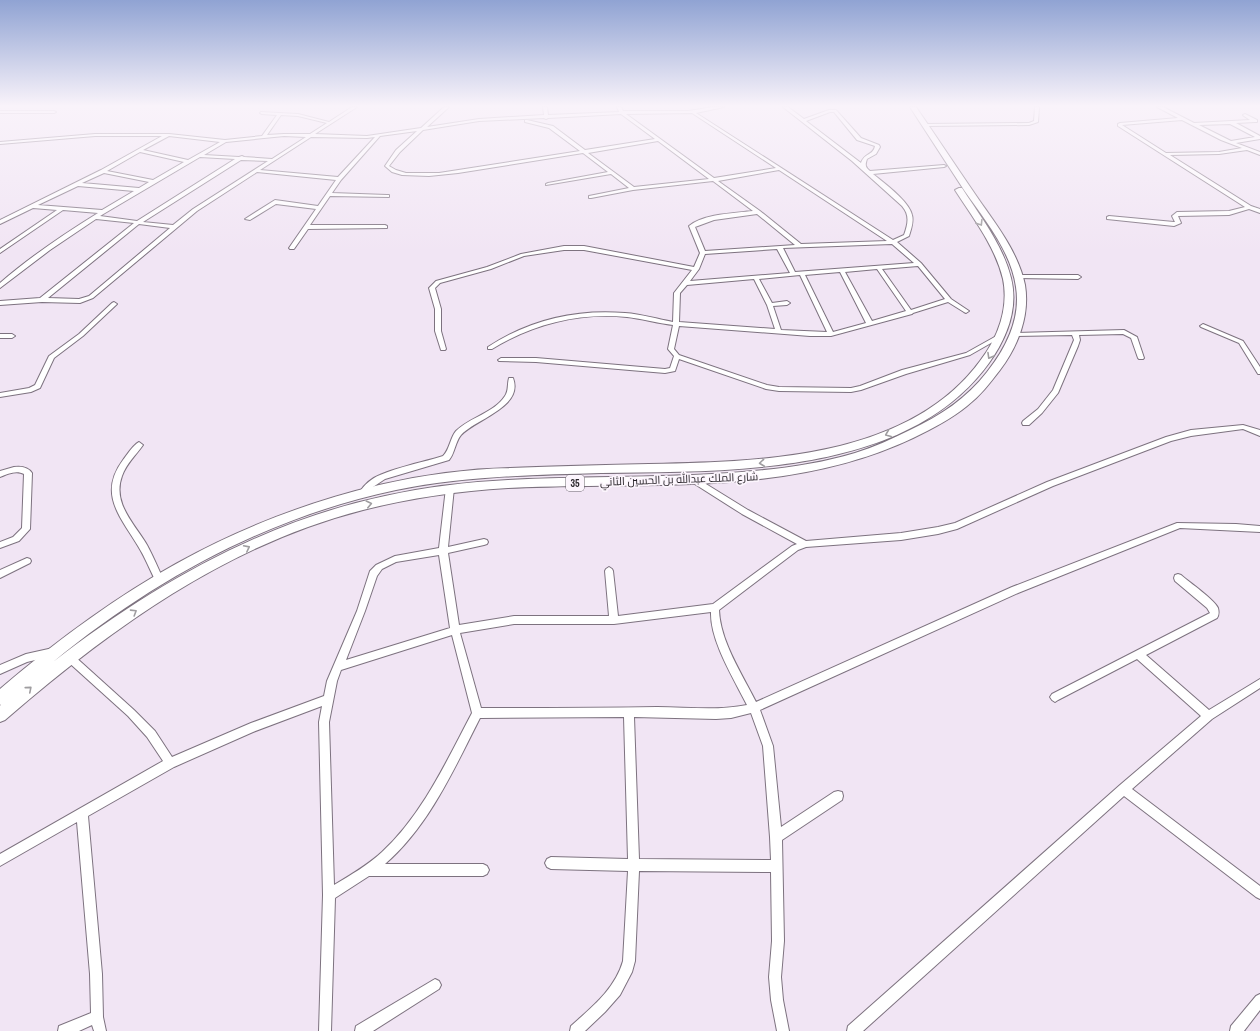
<svg xmlns="http://www.w3.org/2000/svg" width="1260" height="1031" font-family="'Archivo Narrow',Cairo,sans-serif">
  <style>
    .lines { fill: none; stroke-linecap: round; stroke-linejoin: round }
    .minor-casing { stroke: #7d727f; stroke-width: 2 }
    .highway-casing { stroke: #7d727f; stroke-width: 2 }
    .minor { fill: #fff; fill-rule: evenodd }
    .highway { fill: #fff; fill-rule: evenodd }
    .oneway { stroke: #9f9da0 }
    .labels { text-anchor: middle; stroke-width: 3.5; stroke-linejoin: round; paint-order: stroke }
    .shield { fill: #fcf5fd; stroke: #69646a; stroke-width: 1 }
    .shield-label { font-size: 10px; font-weight: bold; fill: #2a262b }
    .street-label { font-size: 11px; fill: #2a262b; stroke: #fcf5fd }
  </style>
  <rect width="100%" height="100%" fill="#f1e5f4"/>
  <g class="lines">
    <defs>
      <g id="minor">
        <path d="M 352,107 L 357,107 L 315,134 L 367,136 L 421,128 L 444,107 L 449,107 L 427,127 L 479,119 L 544,115 L 543,107 L 547,107 L 548,115 L 619,112 L 617,107 L 621,107 L 623,111 L 689,111 L 713,107 L 724,107 L 696,113 L 893,240 L 904,235 C 908,224 910,215 902,206 L 852,161 L 783,107 L 788,107 L 804,119 L 829,110 L 836,110 L 861,138 L 879,145 L 880,147 L 876,154 L 867,159 C 865,165 865,167 870,171 L 944,165 L 946,166 L 944,167 L 873,174 C 884,183 909,201 912,215 C 914,222 911,229 909,236 L 897,242 L 921,263 L 951,299 L 969,311 L 966,313 L 964,312 L 948,302 L 913,313 L 912,314 L 831,336 L 810,336 L 679,326 L 674,349 L 679,355 L 767,385 L 779,387 L 851,388 L 860,386 L 902,370 L 966,353 L 1000,334 L 1002,333 L 1005,335 L 970,355 L 906,374 L 861,390 L 851,392 L 779,391 L 766,389 L 679,359 L 675,371 L 665,373 L 536,362 L 499,361 L 498,360 L 501,358 L 536,358 L 665,369 L 670,368 L 674,356 L 668,349 L 673,325 C 657,323 643,319 627,317 C 580,312 532,324 492,349 L 488,349 L 488,347 C 529,320 576,309 625,313 C 641,314 657,319 673,322 L 674,293 L 692,270 L 584,250 L 564,250 L 524,256 L 491,269 L 440,283 L 435,288 L 441,309 L 441,331 L 446,349 L 445,350 L 441,350 L 435,331 L 435,309 L 429,288 L 436,281 L 487,267 L 521,254 L 564,246 L 584,246 L 694,267 L 700,253 L 689,226 C 703,214 735,213 753,211 L 713,181 L 633,190 L 591,198 L 589,198 L 589,196 L 629,188 L 611,174 L 546,185 L 546,184 L 548,183 L 608,172 L 583,153 L 458,173 L 429,176 L 402,175 L 392,172 L 385,166 L 396,150 L 417,131 L 380,136 L 341,180 L 332,193 L 387,195 L 389,195 L 389,197 L 330,196 L 310,225 L 385,225 L 387,226 L 387,228 L 308,229 L 294,249 L 290,249 L 289,248 L 316,209 L 276,204 L 250,220 L 245,219 L 275,200 L 318,206 L 336,180 L 257,172 L 197,211 L 93,298 L 80,303 L 42,302 L 0,305 L 0,301 L 40,298 L 134,223 L 96,219 L 50,250 L 0,288 L 0,283 C 30,257 64,234 98,213 L 63,210 L 0,253 L 0,249 L 57,210 L 33,208 L 0,224 L 0,220 L 101,170 L 162,136 L 95,136 L 0,144 L 0,142 L 95,134 L 169,134 L 225,140 L 262,136 L 277,115 L 262,114 L 260,113 L 261,112 L 298,114 L 329,122 ZM 830,112 L 834,112 L 857,140 L 875,146 C 873,156 865,152 861,163 L 806,121 ZM 692,113 L 776,168 L 714,178 L 626,114 ZM 621,114 L 655,139 L 585,150 L 553,126 L 527,120 L 525,120 L 525,122 L 549,128 L 580,151 L 439,173 L 406,173 L 396,170 L 389,166 L 400,152 L 423,130 L 479,121 L 544,118 L 546,119 L 548,118 ZM 281,115 L 298,116 L 327,123 L 310,134 L 284,134 L 267,135 ZM 169,136 L 220,142 L 188,160 L 143,150 ZM 284,136 L 306,137 L 272,159 L 244,157 L 242,156 L 239,157 L 204,155 L 226,142 ZM 311,137 L 367,138 L 375,137 L 338,177 L 260,170 ZM 658,141 L 709,179 L 634,187 L 588,153 ZM 140,152 L 184,162 L 153,180 L 107,171 ZM 200,157 L 235,159 L 137,221 L 100,216 ZM 241,160 L 268,161 L 193,209 L 173,225 L 143,222 ZM 779,170 L 887,241 L 801,244 L 760,211 L 718,181 ZM 104,173 L 149,182 L 139,188 L 82,183 ZM 78,186 L 134,191 L 102,210 L 38,205 ZM 757,214 L 795,245 L 705,251 L 695,227 L 714,220 ZM 139,224 L 170,228 L 89,296 L 79,299 L 48,298 ZM 892,244 L 914,263 L 795,272 L 783,248 ZM 777,249 L 790,273 L 690,281 L 699,269 L 705,254 ZM 918,266 L 945,299 L 911,310 L 882,269 ZM 877,269 L 906,311 L 872,321 L 845,272 ZM 840,272 L 866,323 L 833,332 L 805,275 ZM 800,275 L 827,332 L 781,330 L 773,306 L 787,305 L 790,303 L 787,301 L 772,303 L 759,279 ZM 754,279 L 767,305 L 775,329 L 679,322 L 680,293 L 687,285 Z"/>
        <polygon points="1035,107 1039,107 1038,122 1029,125 925,126 923,125 925,124 1029,123 1034,121"/>
        <path d="M 1157,107 L 1163,107 L 1194,123 L 1250,120 L 1244,116 L 1243,115 L 1245,114 L 1257,120 L 1257,122 L 1255,122 L 1236,123 L 1260,136 L 1260,139 L 1236,143 L 1260,152 L 1260,155 L 1247,150 L 1219,154 L 1170,155 L 1251,206 L 1260,209 L 1260,213 L 1249,209 L 1229,215 L 1178,216 L 1181,223 L 1174,226 L 1107,219 L 1107,217 L 1109,216 L 1174,222 L 1175,222 L 1172,216 L 1177,212 L 1229,211 L 1245,207 L 1118,126 L 1118,124 L 1120,123 L 1178,118 ZM 1182,120 L 1221,140 L 1242,148 L 1219,152 L 1166,153 L 1122,125 ZM 1230,124 L 1255,137 L 1231,141 L 1199,125 Z"/>
        <polygon points="0,111 54,111 56,112 54,113 0,113"/>
        <polygon points="1019,275 1078,275 1081,277 1078,279 1017,278 1017,276"/>
        <polygon points="114,302 117,304 116,305 83,336 54,358 40,388 31,392 0,397 0,393 29,388 35,385 49,356 79,334 112,303"/>
        <polygon points="1203,324 1243,341 1260,367 1260,374 1258,374 1239,343 1201,327 1200,326"/>
        <polygon points="1124,330 1137,337 1144,358 1143,359 1139,359 1138,358 1131,338 1123,334 1079,335 1080,340 1078,346 1058,393 1042,413 1029,425 1023,425 1022,423 1023,421 1038,409 1053,390 1074,340 1072,335 1015,336 1012,334 1013,333"/>
        <polygon points="0,334 12,334 15,336 12,338 0,338"/>
        <path d="M 509,378 L 513,378 C 524,407 476,419 461,435 C 455,442 455,453 449,460 L 385,479 L 373,487 L 366,495 L 360,495 L 359,493 C 364,485 372,478 380,475 C 398,467 424,462 443,456 C 450,449 450,438 456,431 C 470,417 494,413 505,396 C 509,390 507,385 509,378 Z"/>
        <path d="M 1243,425 L 1260,430 L 1260,436 L 1243,429 L 1191,436 L 1171,441 L 1053,486 L 957,529 L 938,534 L 901,540 L 806,547 L 798,550 L 719,610 C 720,641 742,674 756,702 L 1012,587 L 1177,523 L 1236,524 L 1260,526 L 1260,532 L 1180,528 L 1018,593 L 760,710 L 773,746 L 781,827 L 834,792 L 838,791 L 842,792 L 843,796 L 842,800 L 782,840 L 784,941 L 781,977 L 783,1000 L 789,1031 L 777,1031 L 771,1000 L 769,977 L 772,941 L 771,872 L 639,871 L 635,961 L 632,972 L 620,995 L 605,1012 L 585,1031 L 570,1031 L 571,1026 C 592,1007 615,989 623,961 L 628,871 L 551,869 L 547,867 L 545,863 L 547,859 L 551,857 L 628,859 L 624,717 L 480,718 C 454,769 429,826 385,864 L 483,864 L 487,866 L 489,870 L 487,874 L 483,876 L 369,876 L 335,898 L 331,1031 L 319,1031 L 323,895 L 319,722 L 322,706 L 253,732 L 174,767 L 88,816 L 102,974 L 103,1017 L 106,1031 L 94,1031 L 92,1025 L 79,1031 L 58,1031 L 59,1026 L 91,1013 L 90,974 L 77,822 L 0,866 L 0,854 L 163,761 L 147,737 L 128,716 L 66,660 L 64,657 L 66,654 L 69,653 L 72,654 L 134,710 L 155,731 L 172,757 L 251,723 L 324,696 L 327,681 L 357,611 L 370,571 L 376,565 L 395,556 L 439,548 L 446,488 L 450,485 L 454,488 L 448,547 L 484,539 L 487,540 L 488,542 L 487,544 L 484,545 L 448,553 L 459,625 L 514,616 L 609,616 L 605,571 L 606,569 L 609,567 L 612,569 L 613,571 L 618,616 L 713,604 L 792,546 L 797,544 L 742,514 L 690,481 L 689,479 L 690,477 L 693,476 L 748,510 L 806,541 L 901,533 L 938,527 L 955,523 L 1047,482 L 1166,437 L 1191,430 ZM 439,555 L 450,628 L 346,660 L 365,611 L 377,576 L 382,569 L 396,562 ZM 711,612 C 710,641 734,679 747,705 C 717,711 687,707 657,707 C 598,708 539,708 481,708 L 460,633 L 514,624 L 614,624 ZM 452,635 L 472,713 C 447,760 423,814 382,852 C 368,865 351,875 334,885 L 329,722 L 337,681 L 341,670 ZM 751,713 L 763,746 L 770,837 L 771,860 L 639,859 L 634,717 L 716,719 L 731,718 Z"/>
        <path d="M 139,442 L 143,445 C 136,455 126,464 122,476 C 112,503 134,523 147,545 C 153,556 158,568 163,579 L 162,582 L 159,583 L 156,582 C 150,570 145,557 138,546 C 120,516 98,494 123,460 C 127,455 133,445 139,442 Z"/>
        <path d="M 14,467 C 21,466 28,467 32,473 L 30,529 L 19,541 L 0,548 L 0,542 L 13,537 L 22,528 L 24,474 C 16,470 8,474 0,477 L 0,471 Z"/>
        <polygon points="27,558 30,559 31,561 30,563 0,578 0,570"/>
        <path d="M 1178,574 L 1181,575 C 1190,583 1214,599 1218,608 C 1219,612 1219,615 1217,618 L 1146,655 L 1209,710 L 1260,679 L 1260,688 L 1212,719 L 1132,789 L 1260,886 L 1260,899 L 1256,897 L 1124,796 L 863,1031 L 847,1031 L 848,1026 L 1120,785 L 1201,716 L 1137,659 L 1058,700 L 1055,702 L 1052,700 L 1050,697 L 1052,694 L 1210,613 L 1207,608 L 1175,581 L 1174,578 L 1175,575 Z"/>
        <polygon points="53,648 56,649 58,652 56,655 27,662 0,674 0,665 26,654"/>
        <polygon points="435,979 439,981 441,985 439,989 373,1031 355,1031 356,1026"/>
        <polygon points="1260,994 1260,1010 1244,1031 1230,1031 1231,1026 1256,996"/>
      </g>
      <path id="highway" d="M 910,107 L 916,107 C 936,136 955,165 975,194 C 994,222 1018,251 1025,285 C 1030,316 1018,346 1000,370 C 990,383 980,396 967,406 C 951,419 932,429 913,438 C 787,498 643,481 508,488 C 459,491 410,498 363,510 C 226,545 110,629 5,720 L 0,722 L 0,706 L 1,704 L 0,705 L 0,689 C 116,590 229,521 379,485 C 422,475 466,469 510,468 C 557,466 603,465 649,464 C 759,462 908,459 980,361 C 998,338 1009,308 1003,279 C 995,246 973,218 955,190 L 959,188 L 962,188 C 980,216 1003,245 1011,278 C 1019,309 1006,339 989,363 C 907,477 726,471 601,473 C 532,475 464,476 396,490 C 268,517 153,580 53,662 C 151,586 262,522 385,496 C 425,487 467,482 508,480 C 576,476 644,478 712,474 C 760,471 809,467 855,453 C 874,447 892,439 910,430 C 940,416 966,399 987,372 C 1006,348 1021,319 1016,287 C 1011,251 984,219 964,190 C 946,162 928,135 910,107 Z"/>
    </defs>
    <use href="#minor" class="minor-casing"/>
    <use href="#highway" class="highway-casing"/>
    <use href="#minor" class="minor"/>
    <use href="#highway" class="highway"/>
  </g>
  <defs><path id="oneway-chevron" d="M-2-3.5L2.5 0L-2 3.5" fill="none" stroke-width="1.6" stroke-linecap="round" stroke-linejoin="round"/></defs>
  <g class="oneway">
    <use href="#oneway-chevron" transform="translate(980 223) rotate(58)"/>
    <use href="#oneway-chevron" transform="translate(990 356) rotate(120)"/>
    <use href="#oneway-chevron" transform="translate(888 434) rotate(158)"/>
    <use href="#oneway-chevron" transform="translate(762 463) rotate(174)"/>
    <use href="#oneway-chevron" transform="translate(369 504) rotate(-13)"/>
    <use href="#oneway-chevron" transform="translate(247 548) rotate(-27)"/>
    <use href="#oneway-chevron" transform="translate(134 612) rotate(-32)"/>
    <use href="#oneway-chevron" transform="translate(29 689) rotate(-41)"/>
  </g>
  <linearGradient id="sky" x2="0" y2="1"><stop stop-color="#90a3d3"/><stop offset="0.42" stop-color="#f9f3fa"/><stop offset="1" stop-color="#f9f3fa" stop-opacity="0"/></linearGradient>
  <rect width="1260" height="252" fill="url(#sky)"/>
  <g class="labels">
    <rect class="shield" x="566" y="475" width="18" height="16" rx="3"/>
    <g class="shield-label">
      <text x="575" y="487">35</text>
    </g>
    <g class="street-label">
      <text transform="translate(679 479) rotate(-2)" y="4">شارع الملك عبدالله بن الحسين الثاني</text>
    </g>
  </g>
</svg>
